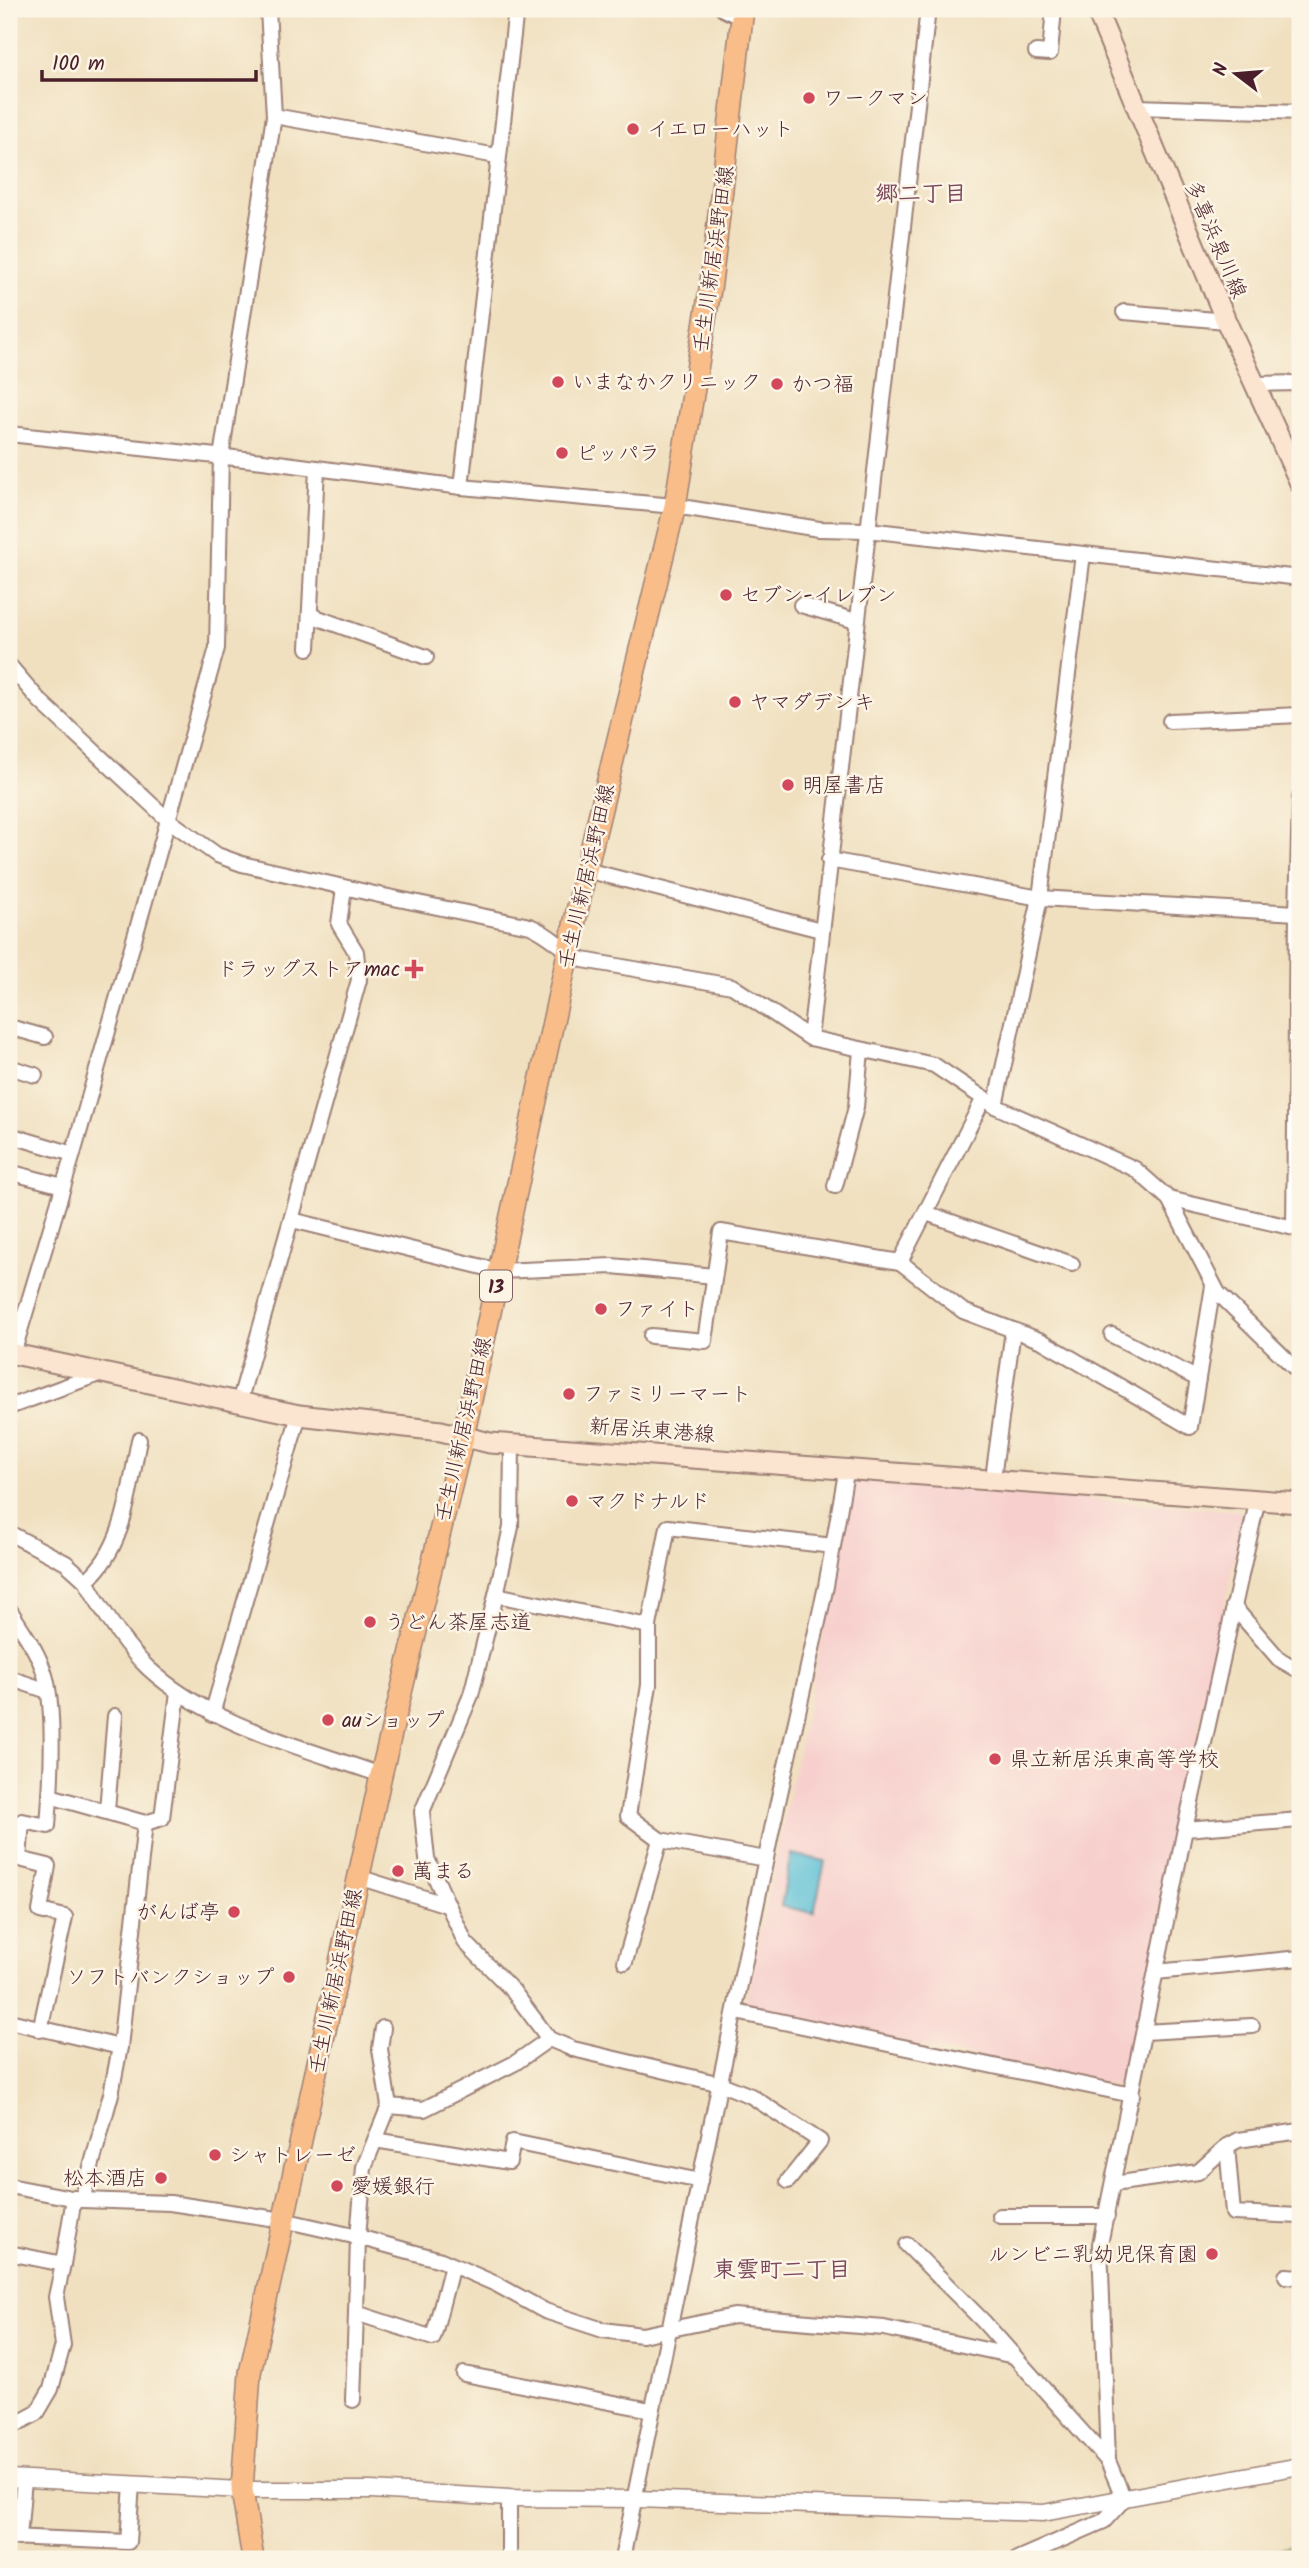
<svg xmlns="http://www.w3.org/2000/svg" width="1309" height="2568" font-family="Kalam,'Klee One',sans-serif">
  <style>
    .built { fill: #f7d0cd }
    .green { fill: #aad480; stroke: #7a7a56; stroke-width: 2 }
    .water { fill: #5ac0d7; stroke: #527081; stroke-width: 2 }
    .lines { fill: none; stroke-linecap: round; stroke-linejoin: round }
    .minor-casing { stroke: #9d8076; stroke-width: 18 }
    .tertiary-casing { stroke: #9d8076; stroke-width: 19 }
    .secondary-casing { stroke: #9d8076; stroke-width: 23 }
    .primary-casing { stroke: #9d8076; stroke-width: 24 }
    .minor { stroke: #fff; stroke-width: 14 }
    .tertiary { stroke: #fff; stroke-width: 16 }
    .secondary { stroke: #fce5d0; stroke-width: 19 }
    .primary { stroke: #f8bd89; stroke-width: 21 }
    .poi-dot { fill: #d1495b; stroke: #fcf5e5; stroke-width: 2.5 }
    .labels { text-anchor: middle; stroke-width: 5; stroke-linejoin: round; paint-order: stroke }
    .shield { fill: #fcf5e5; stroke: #7f5f63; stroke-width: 2 }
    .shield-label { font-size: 19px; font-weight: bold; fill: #4a1f2b }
    .poi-label { font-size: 21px; fill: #4a1f2b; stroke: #fcf5e5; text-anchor: start }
    .street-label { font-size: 21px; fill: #4a1f2b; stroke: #fcf5e5 }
    .neighbourhood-label { font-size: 23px; font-weight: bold; fill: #7b475d; stroke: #fcf5e5 }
  </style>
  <rect width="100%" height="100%" fill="#fcf5e5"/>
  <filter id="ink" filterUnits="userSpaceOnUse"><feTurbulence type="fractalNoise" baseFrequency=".0143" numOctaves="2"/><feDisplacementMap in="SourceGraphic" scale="14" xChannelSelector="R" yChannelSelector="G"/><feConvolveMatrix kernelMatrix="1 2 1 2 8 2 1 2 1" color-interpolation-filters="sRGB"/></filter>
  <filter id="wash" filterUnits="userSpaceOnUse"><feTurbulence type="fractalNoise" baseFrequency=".00686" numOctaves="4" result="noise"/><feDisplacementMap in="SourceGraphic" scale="28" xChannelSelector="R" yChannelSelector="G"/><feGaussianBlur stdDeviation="1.57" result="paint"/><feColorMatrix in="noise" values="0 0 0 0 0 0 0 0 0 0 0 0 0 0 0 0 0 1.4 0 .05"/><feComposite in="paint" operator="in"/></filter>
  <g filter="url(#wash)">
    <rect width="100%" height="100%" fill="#f0e0c0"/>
    <polygon class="built" points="855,1480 1241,1511 1243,1516 1126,2084 1120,2087 748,2010 745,2003"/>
    <polygon class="green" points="1300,2542 1300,2559 1247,2559"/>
    <polygon class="water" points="791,1854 825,1861 814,1913 781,1906"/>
  </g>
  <g filter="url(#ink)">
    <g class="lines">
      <defs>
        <g id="minor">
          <polyline points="723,9 742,18"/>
          <polyline points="1036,52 1050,53 1054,9"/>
          <polyline points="1136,107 1300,112"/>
          <polyline points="274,116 497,156"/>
          <polyline points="1124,312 1226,321"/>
          <polyline points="1254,384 1300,383"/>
          <polyline points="9,434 263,461 461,487 675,506 819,529 867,530 1300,578"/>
          <polyline points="461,487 516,9"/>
          <polyline points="801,605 856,621"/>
          <polyline points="310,615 426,657"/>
          <polyline points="308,648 317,468"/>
          <path d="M 9,665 L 39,700 L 167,819 L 217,855 L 242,864 L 379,895 L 530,926 C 550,934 564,951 583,960 L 732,986 L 810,1038 L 934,1065 L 995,1106 L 1135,1169 L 1169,1199 L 1218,1293 L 1300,1373"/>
          <polyline points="1170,721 1300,715"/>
          <polyline points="829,860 1040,898 1297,913 1300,797"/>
          <polyline points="586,870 821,930"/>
          <polyline points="9,1027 45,1037"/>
          <polyline points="810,1038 928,9"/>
          <polyline points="9,1067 35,1075"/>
          <polyline points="984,1098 900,1262 963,1311 1042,1341 1190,1427 1213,1286"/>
          <polyline points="995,1106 1040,898 1083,554"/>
          <polyline points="9,1135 73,1154"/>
          <polyline points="9,1172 63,1186"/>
          <polyline points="835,1186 856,1107 861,1050"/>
          <polyline points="1169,1199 1294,1228 1297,913 1300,913"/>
          <polyline points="926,1213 1072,1264"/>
          <polyline points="292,1220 499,1271 612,1266 714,1276"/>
          <polyline points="1112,1335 1198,1379"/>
          <polyline points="651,1336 705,1341 721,1232 900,1262"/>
          <polyline points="13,1354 73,1154 217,648 221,457 274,116 268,9"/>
          <polyline points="239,1403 359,980 356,952 339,924 344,888"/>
          <polyline points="9,1407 99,1374"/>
          <polyline points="512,1443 511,1527 496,1595 649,1626 668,1527 833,1546"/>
          <polyline points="993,1478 1013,1330"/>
          <path d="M 9,1533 L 66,1563 L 86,1581 C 126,1547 129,1489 139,1440"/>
          <path d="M 86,1581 C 102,1610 124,1645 148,1668 C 211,1726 302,1747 381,1775"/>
          <polyline points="496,1595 471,1695 422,1812 427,1859 465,1942 513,1991 549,2039 573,2049 721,2084 751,2096 820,2141 788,2181"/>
          <polyline points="1233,1606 1279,1659 1300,1671"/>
          <path d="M 9,1609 C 22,1630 38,1651 45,1675 C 56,1712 51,1787 48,1826 L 22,1821 L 19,1859 L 48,1866 L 40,1911 L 65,1917 L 40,2030"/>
          <polyline points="649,1626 649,1685 628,1816 660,1840 766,1859"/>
          <polyline points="9,1678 48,1691"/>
          <polyline points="212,1714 299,1415"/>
          <polyline points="50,1796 145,1823 120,2047 111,2094 82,2200"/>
          <polyline points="107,1810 115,1716"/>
          <polyline points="145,1823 162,1818 178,1692"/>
          <polyline points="1185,1829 1300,1820"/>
          <polyline points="358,1877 447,1905"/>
          <polyline points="625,1962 660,1840"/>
          <polyline points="1156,1972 1300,1958"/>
          <polyline points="736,2012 1132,2095"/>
          <polyline points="9,2021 120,2047"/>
          <polyline points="383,2028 380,2049 389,2106 364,2167 358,2237 356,2313 433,2338 452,2265"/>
          <polyline points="1144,2032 1252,2026"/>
          <polyline points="389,2106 424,2109 515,2063 549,2039"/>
          <polyline points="375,2140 509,2162 513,2142 700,2181"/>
          <polyline points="1227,2146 1238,2140 1300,2131"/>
          <polyline points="1113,2184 1198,2172 1227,2146 1233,2213 1300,2216"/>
          <polyline points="9,2186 82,2200 170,2203 283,2220 358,2237 441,2260 496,2284 545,2311 603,2330 642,2335 734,2316 884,2328 1014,2356"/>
          <polyline points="1000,2216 1107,2216"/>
          <polyline points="907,2245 983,2321 1108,2461"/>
          <polyline points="9,2253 63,2264 74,2198"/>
          <polyline points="1286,2276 1300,2277"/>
          <polyline points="464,2374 651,2410"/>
          <polyline points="353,2400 356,2313"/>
          <polyline points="9,2428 37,2413 51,2389 63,2345 56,2297 63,2264"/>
          <polyline points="509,2498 509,2559"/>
          <polyline points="9,2537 128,2542 132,2484"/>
          <polyline points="19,2538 24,2479"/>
          <polyline points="622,2559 772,1829 826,1586 847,1467"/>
          <polyline points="1017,2559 1104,2521 1124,2499 1108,2461 1100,2244 1185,1829 1258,1498"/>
        </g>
        <polyline id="tertiary" points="9,2478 242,2490 371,2490 509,2498 636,2499 1043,2513 1300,2466"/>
        <g id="secondary">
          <polyline points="1096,9 1226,321 1300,483"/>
          <polyline points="9,1353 299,1415 441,1431 490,1443 1300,1503"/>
        </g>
        <polyline id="primary" points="253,2559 242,2490 250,2373 381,1775 463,1437 586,870 675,506 711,283 743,9"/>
      </defs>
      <use href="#minor" class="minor-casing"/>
      <use href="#tertiary" class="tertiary-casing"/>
      <use href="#secondary" class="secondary-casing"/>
      <use href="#primary" class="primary-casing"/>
      <use href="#minor" class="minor"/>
      <use href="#tertiary" class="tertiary"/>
      <use href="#secondary" class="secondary"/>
      <use href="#primary" class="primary"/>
    </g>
  </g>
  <g class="poi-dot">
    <circle cx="809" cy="98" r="7"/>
    <circle cx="633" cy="129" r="7"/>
    <circle cx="558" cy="382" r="7"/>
    <circle cx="777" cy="384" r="7"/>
    <circle cx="562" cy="453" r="7"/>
    <circle cx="726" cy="595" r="7"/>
    <circle cx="735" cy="702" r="7"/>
    <circle cx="788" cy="785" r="7"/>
    <path d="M410.5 958.5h7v7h7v7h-7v7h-7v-7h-7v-7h7z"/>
    <circle cx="601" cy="1309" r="7"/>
    <circle cx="569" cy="1394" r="7"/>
    <circle cx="572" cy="1501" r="7"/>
    <circle cx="370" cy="1622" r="7"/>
    <circle cx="328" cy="1720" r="7"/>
    <circle cx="995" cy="1759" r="7"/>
    <circle cx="398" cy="1871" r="7"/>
    <circle cx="234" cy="1912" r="7"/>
    <circle cx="289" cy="1977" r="7"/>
    <circle cx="215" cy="2155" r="7"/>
    <circle cx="161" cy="2178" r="7"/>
    <circle cx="337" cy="2186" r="7"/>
    <circle cx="1212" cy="2254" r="7"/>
  </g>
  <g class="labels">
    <rect class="shield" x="480" y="1270.5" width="32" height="31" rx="5"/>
    <g class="shield-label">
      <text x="496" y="1293">13</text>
    </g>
    <g class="poi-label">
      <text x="823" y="105">ワークマン</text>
      <text x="647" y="136">イエローハット</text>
      <text x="572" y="389">いまなかクリニック</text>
      <text x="791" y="391">かつ福</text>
      <text x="576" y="460">ピッパラ</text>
      <text x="740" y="602">セブン-イレブン</text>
      <text x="749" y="709">ヤマダデンキ</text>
      <text x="802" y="792">明屋書店</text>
      <text x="400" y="976" text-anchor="end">ドラッグストアmac</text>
      <text x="615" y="1316">ファイト</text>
      <text x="583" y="1401">ファミリーマート</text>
      <text x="586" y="1508">マクドナルド</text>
      <text x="384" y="1629">うどん茶屋志道</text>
      <text x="342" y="1727">auショップ</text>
      <text x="1009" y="1766">県立新居浜東高等学校</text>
      <text x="412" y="1878">萬まる</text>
      <text x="220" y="1919" text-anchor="end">がんば亭</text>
      <text x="275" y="1984" text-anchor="end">ソフトバンクショップ</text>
      <text x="229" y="2162">シャトレーゼ</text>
      <text x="147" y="2185" text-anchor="end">松本酒店</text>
      <text x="351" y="2193">愛媛銀行</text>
      <text x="1198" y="2261" text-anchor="end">ルンビニ乳幼児保育園</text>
    </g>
    <g class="street-label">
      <text transform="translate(1216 239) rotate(67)" y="7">多喜浜泉川線</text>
      <text transform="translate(713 259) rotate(-82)" y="7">壬生川新居浜野田線</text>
      <text transform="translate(586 876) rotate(-77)" y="7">壬生川新居浜野田線</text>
      <text transform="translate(463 1429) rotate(-77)" y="7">壬生川新居浜野田線</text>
      <text transform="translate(652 1430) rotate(4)" y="7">新居浜東港線</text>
      <text transform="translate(335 1981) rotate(-78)" y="7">壬生川新居浜野田線</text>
    </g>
    <g class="neighbourhood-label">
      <text x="921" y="201">郷二丁目</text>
      <text x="782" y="2277">東雲町二丁目</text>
    </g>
  </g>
  <rect width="1309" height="2568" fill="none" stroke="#fcf5e5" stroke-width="35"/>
  <g transform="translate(1236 74) rotate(286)" stroke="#fcf5e5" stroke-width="5" paint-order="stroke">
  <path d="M0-5L12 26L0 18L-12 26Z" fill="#4a1f2b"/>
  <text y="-10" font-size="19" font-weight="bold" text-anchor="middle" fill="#4a1f2b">N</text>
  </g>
  <path d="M42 70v10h214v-10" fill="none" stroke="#4a1f2b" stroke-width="3.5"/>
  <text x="52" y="70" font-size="21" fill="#4a1f2b" stroke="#fcf5e5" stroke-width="5" paint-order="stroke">100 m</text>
</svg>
